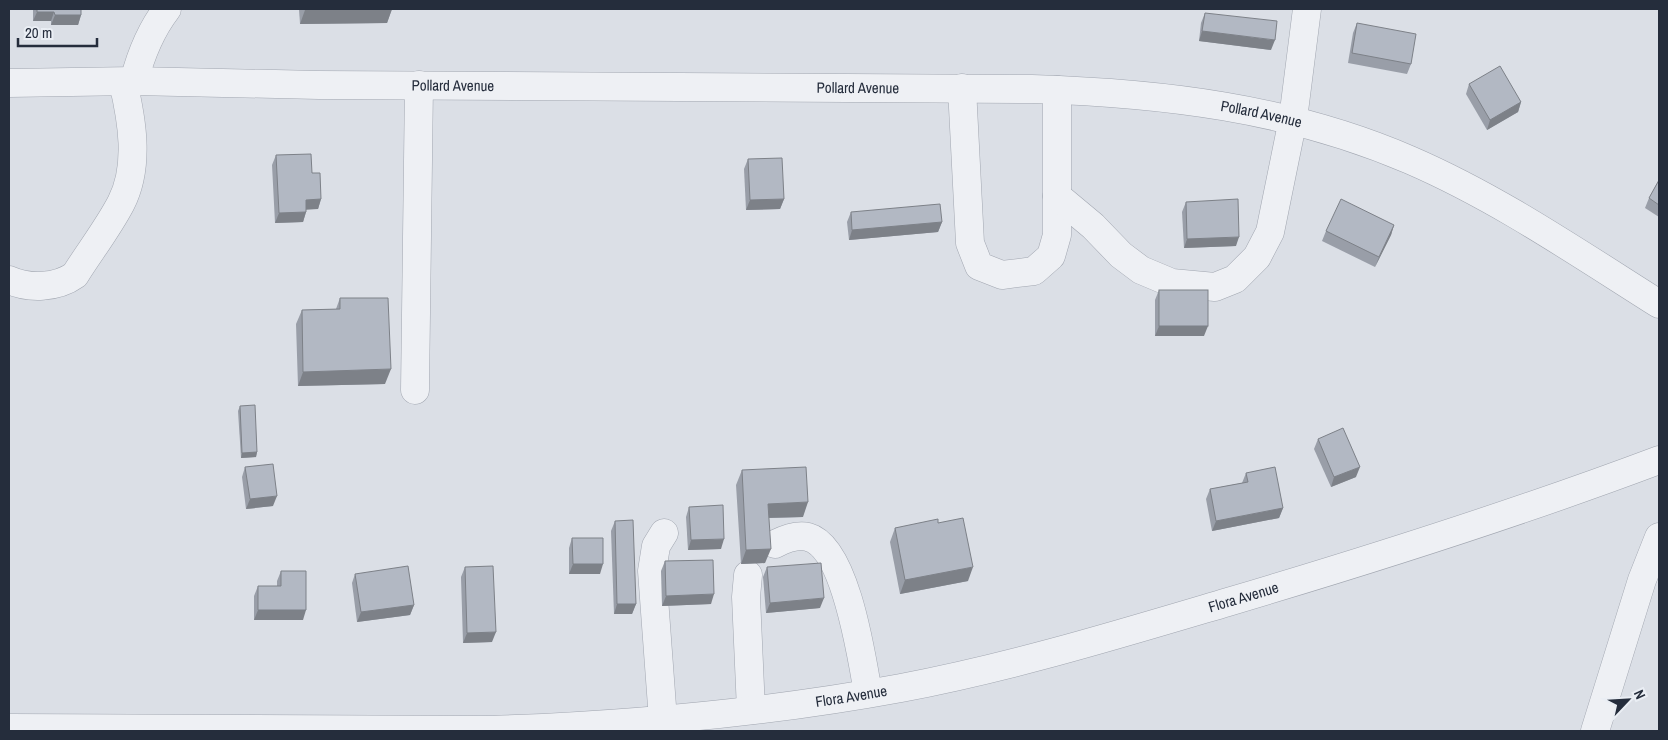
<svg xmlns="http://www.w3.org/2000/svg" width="1668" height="740" font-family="'Archivo Narrow',sans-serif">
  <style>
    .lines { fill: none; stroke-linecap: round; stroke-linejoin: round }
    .minor-casing { stroke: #a1a6b0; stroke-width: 29 }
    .minor { stroke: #eef0f4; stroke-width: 28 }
    .wall { fill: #999ea8 }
    .shaded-wall { fill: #7d8188 }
    .building { fill: #b2b8c3; stroke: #7d8188 }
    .labels { text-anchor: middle; stroke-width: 4; stroke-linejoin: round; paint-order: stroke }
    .street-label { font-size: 15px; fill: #252d3c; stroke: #eaeef4 }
  </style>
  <rect width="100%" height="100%" fill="#dbdfe6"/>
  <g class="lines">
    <defs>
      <g id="minor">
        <path d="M 134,81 C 141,54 150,31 167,9"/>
        <path id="s1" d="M 9,83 L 134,81 L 319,85 L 1032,89 C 1162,93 1290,108 1410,160 C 1498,198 1578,253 1659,304"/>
        <polyline points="962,88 970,243 979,266 1002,275 1034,271 1051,256 1057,235 1057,90"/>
        <polyline points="1057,196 1093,226 1121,255 1141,270 1172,283 1215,287 1235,279 1257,257 1270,232 1293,119 1307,9"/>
        <path d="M 9,280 C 29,289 57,288 75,275 C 90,251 108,228 121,203 C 140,166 132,120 123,82"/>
        <polyline points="415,390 419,85"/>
        <path d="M 775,544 C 785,539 797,534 808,537 C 846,547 862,659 868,693"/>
        <polyline points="748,575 746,597 751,710"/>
        <polyline points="663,720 652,571 656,546 664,533"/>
        <path id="s2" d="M 9,728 L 492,730 C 629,725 766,713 901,688 C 1012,667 1120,634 1228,602 C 1373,559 1518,513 1659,460"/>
        <polyline points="1595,731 1642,580 1659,537"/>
      </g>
    </defs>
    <use href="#minor" class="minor-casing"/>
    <use href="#minor" class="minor"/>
  </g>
  <g class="wall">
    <polygon points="33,9 81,9 81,15 78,25 51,25 51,21 33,21"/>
    <polygon points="299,9 392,9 387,23 300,24"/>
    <polygon points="1205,13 1271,50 1199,41 1201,23"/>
    <polygon points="1357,23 1411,64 1407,74 1348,63 1353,33"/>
    <polygon points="1469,84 1521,102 1518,112 1487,130 1466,94"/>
    <polygon points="276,155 321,199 318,209 306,209 306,212 303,222 275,223 272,165"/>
    <polygon points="748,159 784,199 780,209 746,210 744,169"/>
    <polygon points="1659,180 1659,217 1645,208 1649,198"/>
    <polygon points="1186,202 1236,246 1184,248 1182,212"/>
    <polygon points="851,212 942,222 938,232 849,240 847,222"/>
    <polygon points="1394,225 1391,235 1375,267 1322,241 1326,231"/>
    <polygon points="1159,290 1204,336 1155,336 1155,300"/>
    <polygon points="340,298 385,384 298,386 296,324 302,310 336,309"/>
    <polygon points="240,406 257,452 256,457 241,458 238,411"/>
    <polygon points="1318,439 1356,477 1331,487 1314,449"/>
    <polygon points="245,467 273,506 246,509 242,477"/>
    <polygon points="742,470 803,517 769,518 765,563 741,564 736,485"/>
    <polygon points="1246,473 1283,508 1279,518 1212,531 1206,499 1210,489 1242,483"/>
    <polygon points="689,507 721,549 688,550 686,517"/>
    <polygon points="615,521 636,604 632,614 614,614 611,531"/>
    <polygon points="938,523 968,581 900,594 890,542 895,528"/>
    <polygon points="572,538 600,574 569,574 569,548"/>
    <polygon points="665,561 711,604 662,606 661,571"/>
    <polygon points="465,567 492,642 463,643 461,577"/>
    <polygon points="767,567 820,608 766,613 763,577"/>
    <polygon points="281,571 303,620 254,620 254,596 258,586 277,586 277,581"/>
    <polygon points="355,574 414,605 410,615 357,622 352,583"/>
  </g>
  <g class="shaded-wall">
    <polygon points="392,9 387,23 300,24 305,10"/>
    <polygon points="972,9 1016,9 971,10"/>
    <polygon points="37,12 54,12 51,21 33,21"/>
    <polygon points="55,15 81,15 78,25 51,25"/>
    <polygon points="1202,31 1275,40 1271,50 1199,41"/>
    <polygon points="1521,102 1518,112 1487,130 1490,120"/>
    <polygon points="321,199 318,209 302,210 306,200"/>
    <polygon points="784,199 780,209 746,210 750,200"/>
    <polygon points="306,212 303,222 275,223 279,213"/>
    <polygon points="942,222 938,232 849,240 852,230"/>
    <polygon points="1394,225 1391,235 1375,267 1379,257"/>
    <polygon points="1239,237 1236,246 1184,248 1187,239"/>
    <polygon points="1159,326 1208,326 1204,336 1155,336"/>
    <polygon points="391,369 385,384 298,386 303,372"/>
    <polygon points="257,452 256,457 241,458 242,453"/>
    <polygon points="1360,467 1356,477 1331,487 1334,477"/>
    <polygon points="277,496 273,506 246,509 250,499"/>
    <polygon points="808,502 803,517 763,518 768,504"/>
    <polygon points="1283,508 1279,518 1212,531 1216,521"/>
    <polygon points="724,539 721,549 688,550 691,540"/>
    <polygon points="771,549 765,563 741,564 746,550"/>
    <polygon points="573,564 603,564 600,574 569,574"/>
    <polygon points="973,567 968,581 900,594 905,580"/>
    <polygon points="714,594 711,604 662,606 666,596"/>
    <polygon points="824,598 820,608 766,613 770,603"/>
    <polygon points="617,604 636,604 632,614 614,614"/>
    <polygon points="414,605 410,615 357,622 361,612"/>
    <polygon points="258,610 306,610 303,620 254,620"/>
    <polygon points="496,632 492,642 463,643 467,633"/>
  </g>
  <g class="building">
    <polygon points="37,9 81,9 81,15 55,15 54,12 37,12"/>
    <polygon points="305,9 392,9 305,10"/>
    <polygon points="1205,13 1277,21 1275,40 1202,31"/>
    <polygon points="1357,23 1416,34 1411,64 1352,53"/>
    <polygon points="1500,66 1521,102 1490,120 1469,84"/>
    <polygon points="311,154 312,173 320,173 321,199 306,200 306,212 279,213 276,155"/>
    <polygon points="782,158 784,199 750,200 748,159"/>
    <polygon points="1659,180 1659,205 1649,198"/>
    <polygon points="1238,199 1239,237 1187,239 1186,202"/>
    <polygon points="1341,199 1394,225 1379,257 1326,231"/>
    <polygon points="940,204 942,222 852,230 851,212"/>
    <rect x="1159" y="290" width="49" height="36"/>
    <polygon points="340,298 388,298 391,369 303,372 302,310 340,309"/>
    <polygon points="255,405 257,452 242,453 240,406"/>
    <polygon points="1343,428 1360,467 1334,477 1318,439"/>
    <polygon points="273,464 277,496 250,499 245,467"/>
    <polygon points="806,467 808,502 768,504 771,549 746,550 742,470"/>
    <polygon points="1275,467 1283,508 1216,521 1210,489 1248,482 1246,473"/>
    <polygon points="723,505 724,539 691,540 689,507"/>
    <polygon points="963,518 973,567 905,580 895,528 938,519 938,523"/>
    <polygon points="633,520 636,604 617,604 615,521"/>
    <polygon points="572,538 603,538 603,564 573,564"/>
    <polygon points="713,560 714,594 666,596 665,561"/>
    <polygon points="821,563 824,598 770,603 767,567"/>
    <polygon points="408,566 414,605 361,612 355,574"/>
    <polygon points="493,566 496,632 467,633 465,567"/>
    <polygon points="281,571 306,571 306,610 258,610 258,586 281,586"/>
  </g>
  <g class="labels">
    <g class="street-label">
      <text dy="5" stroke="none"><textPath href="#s1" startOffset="444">Pollard Avenue</textPath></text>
      <text dy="5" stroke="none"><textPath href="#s1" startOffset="849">Pollard Avenue</textPath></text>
      <text dy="5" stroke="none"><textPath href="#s1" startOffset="1254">Pollard Avenue</textPath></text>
      <text dy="5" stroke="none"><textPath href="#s2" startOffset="1249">Flora Avenue</textPath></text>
      <text dy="5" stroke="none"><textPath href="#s2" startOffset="844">Flora Avenue</textPath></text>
    </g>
  </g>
  <rect width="1668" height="740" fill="none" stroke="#252d3c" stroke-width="20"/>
  <g transform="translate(1628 700) rotate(65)" stroke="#eaeef4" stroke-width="4" paint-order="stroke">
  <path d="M0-4L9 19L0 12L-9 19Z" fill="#252d3c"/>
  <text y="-8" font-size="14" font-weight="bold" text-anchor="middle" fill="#252d3c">N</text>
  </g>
  <path d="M18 38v8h79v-8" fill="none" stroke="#252d3c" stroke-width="2.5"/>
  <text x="25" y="38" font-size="15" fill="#252d3c" stroke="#eaeef4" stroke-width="4" paint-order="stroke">20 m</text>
</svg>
